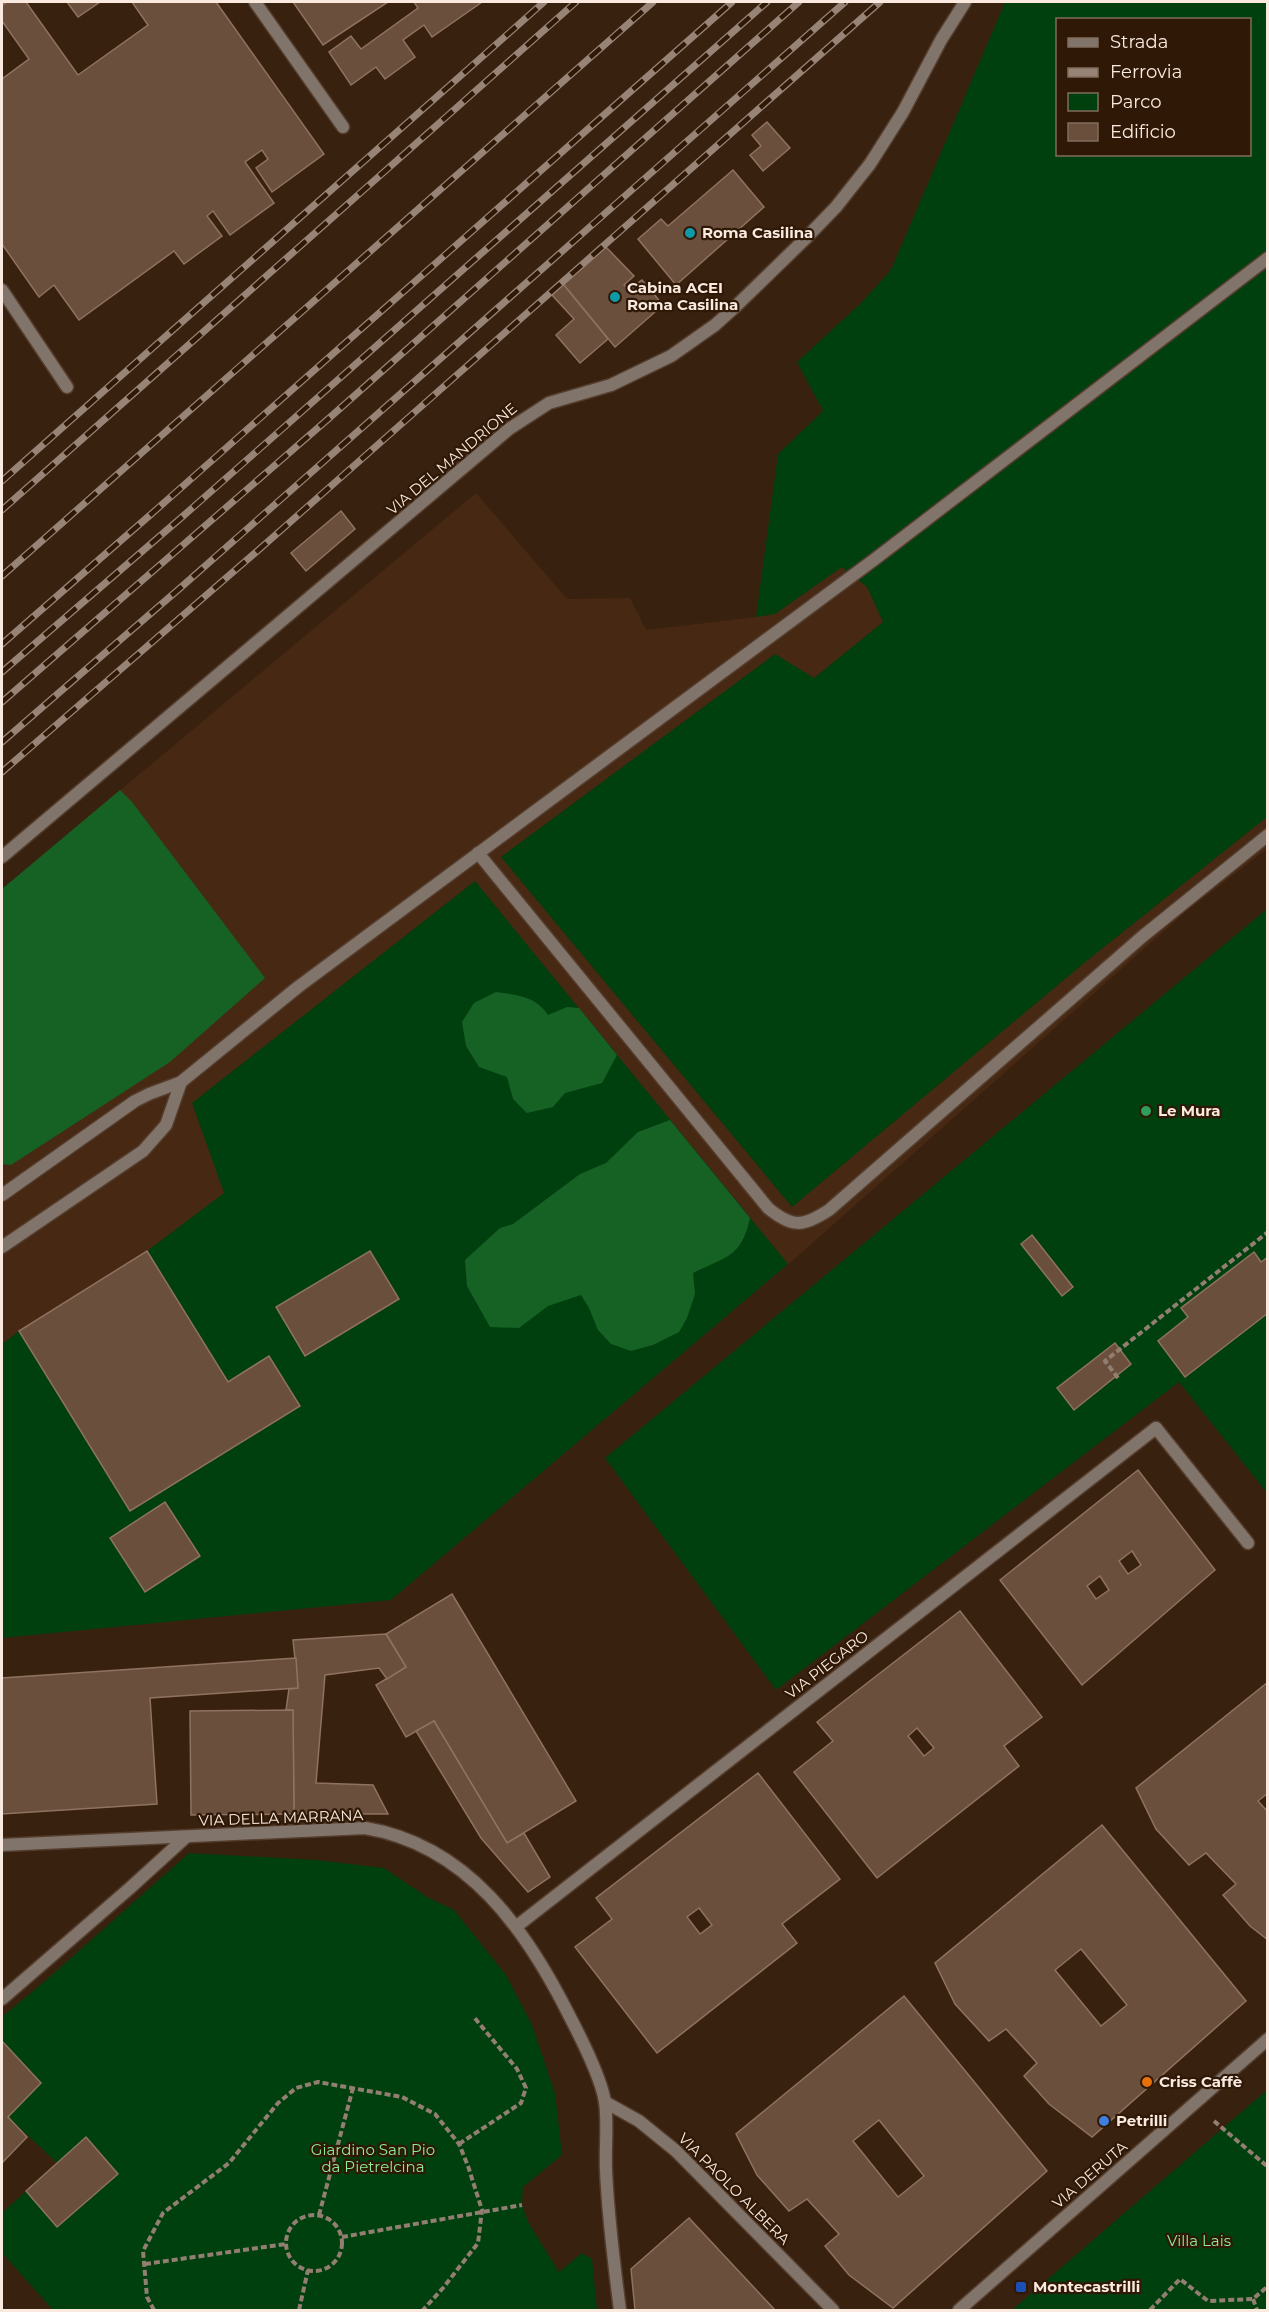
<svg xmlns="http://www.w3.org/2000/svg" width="1269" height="2312" font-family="Montserrat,sans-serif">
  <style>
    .built { fill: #472812; fill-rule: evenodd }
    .green { fill: #003f0e; fill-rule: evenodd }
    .forest { fill: #166225 }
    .building { fill: #6a4f3c; stroke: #8f725f; stroke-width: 1.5; fill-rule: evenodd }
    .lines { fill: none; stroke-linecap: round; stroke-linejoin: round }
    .lane-casing { stroke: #543d2d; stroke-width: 15 }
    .street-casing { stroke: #543d2d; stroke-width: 15 }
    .path { stroke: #937f71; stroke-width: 4; stroke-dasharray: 6 3; stroke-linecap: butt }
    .lane { stroke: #81746b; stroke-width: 12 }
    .street { stroke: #81746b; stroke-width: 12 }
    .rail-casing { stroke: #988476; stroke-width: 7 }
    .rail { stroke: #2f1806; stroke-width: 4.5; stroke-dasharray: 14; stroke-linecap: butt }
    .culture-dot { fill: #0f9aa8; stroke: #2f1806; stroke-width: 2 }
    .leisure-dot { fill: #2e9e5b; stroke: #2f1806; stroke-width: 2 }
    .food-dot { fill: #e8710a; stroke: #2f1806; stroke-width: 2 }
    .shop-dot { fill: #3f7fe0; stroke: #2f1806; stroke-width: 2 }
    .transit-dot { fill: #1a4fb4; stroke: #2f1806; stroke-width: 2 }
    .labels { text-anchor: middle; stroke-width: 4.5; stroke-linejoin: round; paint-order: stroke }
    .poi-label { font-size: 15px; font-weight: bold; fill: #f9e9de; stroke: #2f1806; text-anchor: start }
    .street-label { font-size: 15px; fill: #f9e9de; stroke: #2f1806 }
    .park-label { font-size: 15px; fill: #8dec96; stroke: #2f1806 }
  </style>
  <rect width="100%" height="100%" fill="#392110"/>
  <path class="built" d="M 1005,2 L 1267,2 L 1267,849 L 1189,909 L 800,1254 L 391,1600 L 2,1638 L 2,889 L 476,493 L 567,599 L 630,598 L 646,630 L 756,617 L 778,454 L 823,411 L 797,362 L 861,303 L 891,270 ZM 1058,20 L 1250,20 L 1250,154 L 1058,154 Z"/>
  <g class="green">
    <path d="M 1005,2 L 1267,2 L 1267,817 L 1089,959 L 792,1207 L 501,857 L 775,654 L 814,678 L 883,622 L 867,587 L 842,567 L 775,614 L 756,617 L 778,454 L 823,411 L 797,362 L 861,303 L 891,270 ZM 1058,20 L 1250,20 L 1250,154 L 1058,154 Z"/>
    <path d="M 475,881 L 788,1264 L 391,1600 L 2,1638 L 2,1344 L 19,1331 L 131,1511 L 300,1406 L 269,1356 L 228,1382 L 147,1251 L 224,1193 L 192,1103 ZM 370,1251 L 399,1299 L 305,1356 L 276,1307 ZM 165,1502 L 200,1556 L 145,1591 L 111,1538 Z"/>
    <polygon points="1267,909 1267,1493 1179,1382 776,1690 605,1458"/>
    <polygon points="189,1853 317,1860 384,1868 427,1897 454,1910 506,1975 532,2025 555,2093 562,2155 523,2187 522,2205 528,2222 559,2272 582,2253 592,2259 597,2310 53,2310 2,2253 2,2213 57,2163 8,2117 41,2083 2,2041 2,2017 45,1981"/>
    <polygon points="1267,2090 1267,2310 1012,2310"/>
  </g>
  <g class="forest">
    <polygon points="120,790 132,802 265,978 170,1062 11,1165 2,1164 2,889"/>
    <path d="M 496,992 C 517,995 536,996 548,1015 L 567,1007 L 579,1008 L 617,1055 L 602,1083 L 565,1093 L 553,1107 L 527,1113 L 513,1099 L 507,1077 L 479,1067 L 466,1046 L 462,1022 L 474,1003 Z"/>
    <path d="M 670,1120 L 750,1218 C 741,1258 727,1256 693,1273 L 695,1294 L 687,1318 L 679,1332 L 653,1345 L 631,1351 L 611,1344 L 598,1330 L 589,1308 L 581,1295 L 548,1306 L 519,1328 L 490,1327 L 467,1286 L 465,1260 L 500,1228 L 513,1224 L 580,1174 L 606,1163 L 638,1132 Z"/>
  </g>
  <g class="building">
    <polygon points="7,2 26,2 78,75 148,25 132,2 216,2 324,154 272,192 256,168 268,159 262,150 245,162 274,203 230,235 213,211 207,216 222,236 184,264 174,251 79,320 54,285 39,297 2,244 2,79 29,59 2,21 2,5"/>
    <polygon points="67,2 100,2 78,17"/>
    <polygon points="293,2 388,2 323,45"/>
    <polygon points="414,2 482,2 432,37 424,25 403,40 415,57 385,79 376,67 351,85 329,52 351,36 361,49 418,8"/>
    <polygon points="767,122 790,148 763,171 750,155 761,146 752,135"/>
    <polygon points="733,170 764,207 676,285 638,239 661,219 668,226"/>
    <polygon points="605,246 634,276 624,285 629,289 642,280 663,305 615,347 563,284"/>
    <polygon points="563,284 608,339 580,363 556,335 574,319 552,295"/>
    <polygon points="341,511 355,529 306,571 291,553"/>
    <polygon points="1032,1235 1073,1287 1062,1296 1021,1244"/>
    <polygon points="147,1251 228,1382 269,1356 300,1406 130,1511 19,1331"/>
    <polygon points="370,1251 399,1299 305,1356 276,1307"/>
    <polygon points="1254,1252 1261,1262 1268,1257 1268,1313 1185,1377 1158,1341 1188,1317 1181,1308"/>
    <polygon points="1115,1343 1131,1364 1074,1410 1057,1388"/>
    <path d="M 1138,1470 L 1215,1570 L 1082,1685 L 1000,1580 ZM 1132,1551 L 1141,1565 L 1128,1574 L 1119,1561 ZM 1100,1576 L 1109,1590 L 1096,1599 L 1087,1586 Z"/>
    <polygon points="165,1502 200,1556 145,1592 110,1538"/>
    <polygon points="452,1594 576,1801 507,1843 434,1721 406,1737 376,1685 406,1667 386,1634"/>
    <path d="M 960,1611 L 1042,1717 L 1004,1746 L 1019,1766 L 877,1878 L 794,1772 L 833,1741 L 817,1722 ZM 917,1728 L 934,1748 L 924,1756 L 908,1736 Z"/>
    <polygon points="386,1634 406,1667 387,1679 379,1668 325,1675 316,1783 373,1785 388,1814 294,1814 293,1710 286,1710 289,1689 298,1688 293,1640"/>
    <polygon points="296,1658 298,1688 150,1698 157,1804 2,1814 2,1678"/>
    <polygon points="1268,1682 1268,1793 1258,1801 1268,1812 1268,1940 1250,1926 1223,1895 1236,1884 1206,1853 1189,1865 1156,1829 1136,1788"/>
    <polygon points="293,1710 294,1814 191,1815 190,1711"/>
    <polygon points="434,1721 507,1843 524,1833 550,1877 528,1892 481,1838 416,1731"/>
    <path d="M 758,1773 L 840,1879 L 782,1924 L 797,1943 L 657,2053 L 575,1947 L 612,1919 L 596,1898 ZM 699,1908 L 712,1925 L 700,1934 L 687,1917 Z"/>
    <path d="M 1102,1825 L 1246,2001 L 1092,2137 L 1049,2104 L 1024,2076 L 1037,2063 L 1006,2029 L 989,2041 L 955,2004 L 935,1963 ZM 1081,1949 L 1127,2005 L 1101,2026 L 1055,1970 Z"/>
    <path d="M 904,1996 L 1047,2171 L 893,2308 L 849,2275 L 825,2246 L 839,2234 L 807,2199 L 789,2211 L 757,2175 L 736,2134 ZM 879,2120 L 924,2176 L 898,2197 L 853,2141 Z"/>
    <polygon points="2,2041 41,2083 8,2117 27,2137 2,2163"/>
    <polygon points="86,2137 118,2174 57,2227 26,2191"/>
    <polygon points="689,2218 775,2310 635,2310 631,2269"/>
  </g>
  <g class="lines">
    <defs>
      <g id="lane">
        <path d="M 478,853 L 768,1208 C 792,1228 803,1227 829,1210 L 1143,936 L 1268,835"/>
        <polyline points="2,857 509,429 549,403 611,385 671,356 715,325 735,307 805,239 836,207 870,164 903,112 941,40 965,2"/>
        <polyline points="2,1195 135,1101 149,1094 181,1082 298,987 875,559 1268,258"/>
        <polyline points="2,1247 143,1151 166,1125 181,1082"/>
        <polyline points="1156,1428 1248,1543"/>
        <polyline points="2,1999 130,1888 186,1837"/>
      </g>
      <g id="street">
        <polyline points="255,2 343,127"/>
        <polyline points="2,290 67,387"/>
        <path d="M 2,1845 L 365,1828 C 468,1845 527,1931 570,2017 C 582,2040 601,2077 605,2102 C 608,2123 605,2148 606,2170 C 608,2217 614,2264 620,2310"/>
        <polyline points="517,1926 1156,1428"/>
        <polyline points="605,2102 639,2121 676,2151 833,2310"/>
        <polyline points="959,2310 1268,2039"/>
      </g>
    </defs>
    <use href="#lane" class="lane-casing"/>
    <use href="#street" class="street-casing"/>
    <g class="path">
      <polyline points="1118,1378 1105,1361 1268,1232"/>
      <polyline points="1214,2121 1268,2167"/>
      <polyline points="459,2144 521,2103 526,2088 517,2069 473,2016"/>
      <polyline points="319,2215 353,2088"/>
      <circle cx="314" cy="2243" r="28"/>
      <polyline points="342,2237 522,2205"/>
      <polyline points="145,2264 286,2244"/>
      <polyline points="1253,2299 1257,2310"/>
      <polyline points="154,2310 147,2297 143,2251 163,2213 229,2163 278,2103 296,2088 318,2082 402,2097 435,2114 459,2144 468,2166 482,2210 478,2243 443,2288 423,2310"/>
      <polyline points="299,2310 308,2270"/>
      <polyline points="1150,2310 1180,2279 1208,2301 1253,2299 1268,2286"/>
    </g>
    <use href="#lane" class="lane"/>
    <use href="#street" class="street"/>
    <defs>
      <g id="rail">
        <polyline points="2,481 544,2"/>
        <polyline points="2,510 576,2"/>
        <polyline points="2,576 653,2"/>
        <polyline points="2,644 149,516 732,2"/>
        <polyline points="2,672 182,517 767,2"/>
        <polyline points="2,702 327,420 799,2"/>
        <polyline points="2,742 179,589 845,2"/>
        <polyline points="2,772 255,553 880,2"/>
      </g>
    </defs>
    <use href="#rail" class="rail-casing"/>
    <use href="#rail" class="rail"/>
  </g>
  <g class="culture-dot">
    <circle cx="690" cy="233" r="6"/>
    <circle cx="615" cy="297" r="6"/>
  </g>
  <circle class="leisure-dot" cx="1146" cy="1111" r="6"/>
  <circle class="food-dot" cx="1147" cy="2082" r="6"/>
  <circle class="shop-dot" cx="1104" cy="2121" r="6"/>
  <rect class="transit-dot" x="1015" y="2281" width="12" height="12" rx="3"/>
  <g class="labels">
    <g class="poi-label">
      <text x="702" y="238">Roma Casilina</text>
      <text x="627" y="293">Cabina ACEI<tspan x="627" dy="17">Roma Casilina</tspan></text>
      <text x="1158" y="1116">Le Mura</text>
      <text x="1159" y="2087">Criss Caffè</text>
      <text x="1116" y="2126">Petrilli</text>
      <text x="1033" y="2292">Montecastrilli</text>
    </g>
    <g class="street-label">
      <text transform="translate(452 459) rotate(-40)" y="5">VIA DEL MANDRIONE</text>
      <text transform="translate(827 1665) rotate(-38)" y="5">VIA PIEGARO</text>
      <text transform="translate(281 1818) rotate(-2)" y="5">VIA DELLA MARRANA</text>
      <text transform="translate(1090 2175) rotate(-41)" y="5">VIA DERUTA</text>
      <text transform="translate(734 2189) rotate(45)" y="5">VIA PAOLO ALBERA</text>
    </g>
    <g class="park-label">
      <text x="373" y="2155">Giardino San Pio<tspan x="373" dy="17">da Pietrelcina</tspan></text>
      <text x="1199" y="2246">Villa Lais</text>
    </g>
  </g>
  <rect width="1269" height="2312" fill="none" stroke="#f9e9de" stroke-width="6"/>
  <rect x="1056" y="18" width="195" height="138" fill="#2f1806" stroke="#806c5c" stroke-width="1.5"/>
  <rect x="1068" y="38" width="30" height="9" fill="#81746b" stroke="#806c5c" stroke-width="1.5"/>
  <text x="1110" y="48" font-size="18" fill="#f9e9de">Strada</text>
  <rect x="1068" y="68" width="30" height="9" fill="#988476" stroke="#806c5c" stroke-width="1.5"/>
  <text x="1110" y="78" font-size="18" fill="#f9e9de">Ferrovia</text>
  <rect x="1068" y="93" width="30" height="18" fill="#003f0e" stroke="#806c5c" stroke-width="1.5"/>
  <text x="1110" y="108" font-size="18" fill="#f9e9de">Parco</text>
  <rect x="1068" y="123" width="30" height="18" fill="#6a4f3c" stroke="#806c5c" stroke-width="1.5"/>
  <text x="1110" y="138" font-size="18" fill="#f9e9de">Edificio</text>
</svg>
